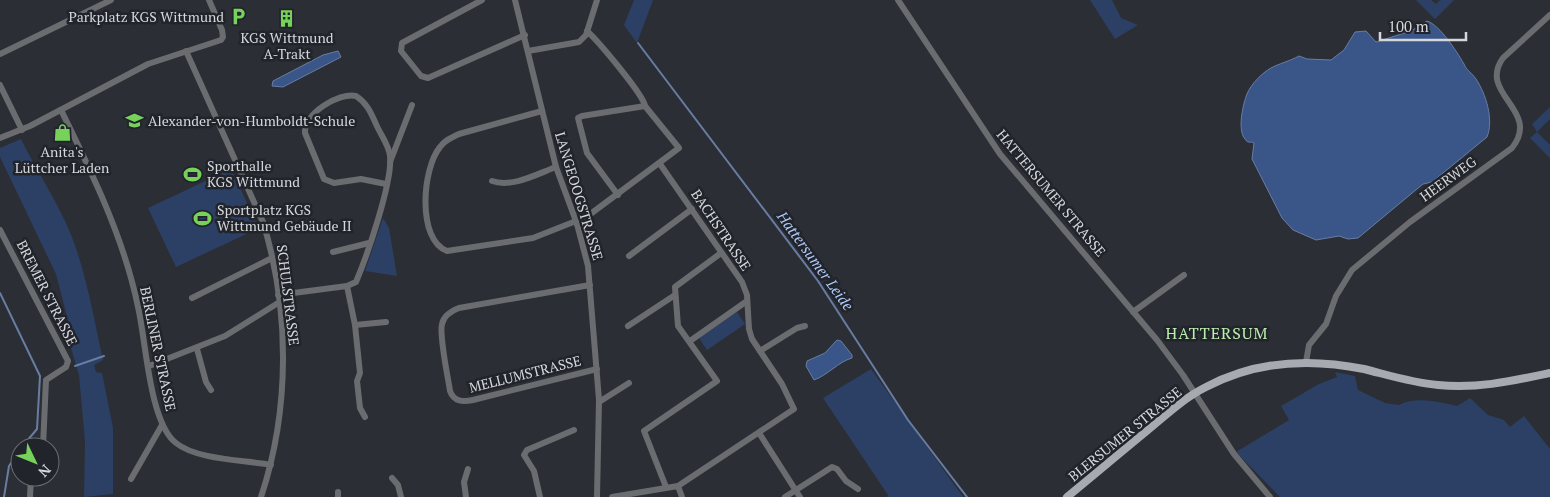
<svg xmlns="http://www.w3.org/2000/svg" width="1550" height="497" font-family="'PT Serif',serif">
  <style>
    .green { fill: #2b4064 }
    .water { fill: #3a5689; stroke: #687da2 }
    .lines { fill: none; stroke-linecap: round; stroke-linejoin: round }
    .stream { stroke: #687da2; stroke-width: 2 }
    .minor { stroke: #6b6c6f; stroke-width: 6 }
    .major { stroke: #a7aab0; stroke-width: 8 }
    .labels { text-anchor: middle; stroke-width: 5; stroke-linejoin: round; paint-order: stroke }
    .poi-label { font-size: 14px; fill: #d5d7db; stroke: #21242a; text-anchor: start }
    .street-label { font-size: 14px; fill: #d5d7db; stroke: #21242a }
    .water-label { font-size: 15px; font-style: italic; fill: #afcaf9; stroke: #21242a }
    .quarter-label { font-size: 16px; letter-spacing: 1px; fill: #bceeae; stroke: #21242a }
  </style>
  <rect width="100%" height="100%" fill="#2b2e34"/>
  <g class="green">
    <polygon points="634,0 653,0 637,43 624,25"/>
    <polygon points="1090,0 1112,0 1121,18 1138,25 1115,39"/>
    <polygon points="1416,0 1431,0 1436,4 1440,0 1454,0 1435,19"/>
    <polygon points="1550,107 1550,119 1537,132 1550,145 1550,158 1530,138 1537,132 1532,124"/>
    <path d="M 21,139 C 37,172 58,202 72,237 C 87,277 94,319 103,360 L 94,365 L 96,372 L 102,373 L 113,428 L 113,494 L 84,497 L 85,442 L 79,375 L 66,331 L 70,328 L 56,274 L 0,157 L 0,148 Z"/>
    <polygon points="231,169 259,228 176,267 148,208"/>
    <polygon points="383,218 389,228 397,276 365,271"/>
    <polygon points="737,312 745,324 707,350 699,338"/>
    <polygon points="871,369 963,497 887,497 888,495 823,398"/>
    <path d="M 1335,372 L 1355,376 L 1358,390 L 1385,403 L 1399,405 C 1415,396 1440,402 1457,406 L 1470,398 L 1488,415 L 1504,420 L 1510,427 L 1524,416 L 1550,449 L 1550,497 L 1280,497 L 1236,452 L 1289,420 L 1281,406 L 1319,384 L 1337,377 Z"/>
  </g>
  <g class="water">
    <path d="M 1427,21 C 1440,25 1457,52 1464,64 C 1466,70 1472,73 1476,79 C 1486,94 1494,120 1487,137 L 1432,182 L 1423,184 L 1358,238 L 1348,239 L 1339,236 L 1316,240 L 1293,230 L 1282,218 L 1252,159 L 1254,143 C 1250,141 1248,144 1245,139 C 1237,130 1243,104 1247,94 C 1251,84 1262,73 1271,68 C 1278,64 1290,61 1299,56 L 1307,59 L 1331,60 L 1344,50 L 1355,32 L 1366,31 L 1376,42 L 1411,31 Z"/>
    <polygon points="338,51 341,57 283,87 272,86 273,81 323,55"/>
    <path d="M 837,340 L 841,341 L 852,355 L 852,358 C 838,362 828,375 814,380 L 806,366 L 807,361 L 825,353 Z"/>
  </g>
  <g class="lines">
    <g class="stream">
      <polyline points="638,43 818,281 908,420 967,497"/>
      <polyline points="0,293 40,376 37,429 22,447"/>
      <polyline points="75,366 104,356"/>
      <polyline points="4,497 9,466 20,450"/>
    </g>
    <g class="minor">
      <polyline points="482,0 402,43 401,51 421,76 428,78 525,35"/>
      <polyline points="515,0 556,167 577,224 588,266 599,400 597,497"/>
      <polyline points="898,0 1000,154 1157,340 1183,375 1234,454 1270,497"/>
      <path d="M 186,51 L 263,222 C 290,310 290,410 261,497"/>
      <polyline points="528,51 579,42 586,35 597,0"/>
      <polyline points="0,54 111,0"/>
      <polyline points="0,85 22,130"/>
      <path d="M 61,110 C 92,173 124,238 138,307 C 146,340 149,422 176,443 C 197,460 245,460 271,465"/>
      <path d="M 542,111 L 459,134 C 451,138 445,140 440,147 C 422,169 417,240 447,251 L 533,238 L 576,221"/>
      <polyline points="0,138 30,126 148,64 221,40 223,37 222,30 209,0"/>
      <polyline points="390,162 412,105"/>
      <path d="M 492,181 C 512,188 537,174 556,167"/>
      <polyline points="618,195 587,153 578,118 582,116 645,106"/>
      <path d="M 577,224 L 679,148 L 645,106 C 643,94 598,41 587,31"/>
      <polyline points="0,230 68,361 66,367 46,380 43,447"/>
      <polyline points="333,252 369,243"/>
      <polyline points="629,256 692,209"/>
      <path d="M 590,285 L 459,308 C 451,311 444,315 442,324 C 439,336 448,377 450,391 C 454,402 463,402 473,400 L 597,369"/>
      <polyline points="347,286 355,325 386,322"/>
      <path d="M 278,295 L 347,286 L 356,282 C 367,256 393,181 390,156 C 389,145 380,134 376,124 C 371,113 367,103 356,96 C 339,92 303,114 305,133 L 324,179 L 334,183 L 361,179 L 386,184"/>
      <polyline points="192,298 272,258"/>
      <polyline points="1133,312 1184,275"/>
      <polyline points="355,325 360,373 357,381 360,408 365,417"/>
      <polyline points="628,326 675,295"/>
      <polyline points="690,341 747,301"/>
      <polyline points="197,349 206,382 211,390"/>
      <polyline points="760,351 797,328 805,326"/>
      <path d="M 1306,362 L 1309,345 L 1326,324 L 1336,296 L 1352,270 L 1410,222 L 1512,148 C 1542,110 1477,94 1503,58 L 1550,15"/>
      <polyline points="149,366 225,336 278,303"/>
      <polyline points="599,402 629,383"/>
      <polyline points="759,433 800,497"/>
      <polyline points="392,478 398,485 401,497"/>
      <polyline points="131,479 162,425"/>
      <polyline points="678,486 682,497"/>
      <polyline points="666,487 644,431 717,381 678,326 675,287 721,253"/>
      <polyline points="30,497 31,477"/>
      <polyline points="338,497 338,492"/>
      <polyline points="466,497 464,482 468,469"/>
      <polyline points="540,497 534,471 524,455 527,450 574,430"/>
      <polyline points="612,497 678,486 794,409 782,384 752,339 749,329 747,295 742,282 660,164"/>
      <polyline points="785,497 832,467 837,469 846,481 858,489"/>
    </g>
    <path class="major" d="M 1067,497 C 1094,475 1121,452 1148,430 C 1167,414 1184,398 1206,387 C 1255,361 1310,358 1364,369 C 1388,375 1413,383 1438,385 C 1477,389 1512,381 1550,373"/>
  </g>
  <defs>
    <symbol id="parking-bare" viewBox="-9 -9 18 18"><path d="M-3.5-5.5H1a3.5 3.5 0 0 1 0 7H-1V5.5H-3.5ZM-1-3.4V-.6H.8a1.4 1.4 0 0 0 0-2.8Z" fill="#76d25a" stroke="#21242a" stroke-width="2.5" paint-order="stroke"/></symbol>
    <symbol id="building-bare" viewBox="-9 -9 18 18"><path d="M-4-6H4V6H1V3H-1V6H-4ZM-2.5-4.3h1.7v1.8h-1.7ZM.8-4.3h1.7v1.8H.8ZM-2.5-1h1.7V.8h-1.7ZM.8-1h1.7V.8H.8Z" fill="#76d25a" stroke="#21242a" stroke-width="2.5" paint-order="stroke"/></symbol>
    <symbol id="school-bare" viewBox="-9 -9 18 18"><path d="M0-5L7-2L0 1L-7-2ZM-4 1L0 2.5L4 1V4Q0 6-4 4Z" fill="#76d25a" stroke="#21242a" stroke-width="2.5" paint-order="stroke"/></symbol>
    <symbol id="shop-bare" viewBox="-9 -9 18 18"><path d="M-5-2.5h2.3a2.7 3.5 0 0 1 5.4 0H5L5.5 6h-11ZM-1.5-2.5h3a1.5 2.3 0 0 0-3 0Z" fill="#76d25a" stroke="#21242a" stroke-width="2.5" paint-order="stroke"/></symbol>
    <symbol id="stadium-bare" viewBox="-9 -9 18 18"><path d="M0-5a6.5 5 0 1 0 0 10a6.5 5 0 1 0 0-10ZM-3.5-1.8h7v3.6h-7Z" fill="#76d25a" stroke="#21242a" stroke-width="2.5" paint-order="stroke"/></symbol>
  </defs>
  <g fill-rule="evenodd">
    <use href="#parking-bare" x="226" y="4" width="25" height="25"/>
    <use href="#building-bare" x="274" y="6" width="25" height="25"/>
    <use href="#school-bare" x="122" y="108" width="25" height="25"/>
    <use href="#shop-bare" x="50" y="120" width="25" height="25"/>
    <use href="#stadium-bare" x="180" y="162" width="25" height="25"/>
    <use href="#stadium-bare" x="190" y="206" width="25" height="25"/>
  </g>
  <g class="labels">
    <g class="poi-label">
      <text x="224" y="22" text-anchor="end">Parkplatz KGS Wittmund</text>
      <text x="287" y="43" text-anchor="middle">KGS Wittmund<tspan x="287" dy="16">A-Trakt</tspan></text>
      <text x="148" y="126">Alexander-von-Humboldt-Schule</text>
      <text x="62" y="157" text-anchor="middle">Anita's<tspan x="62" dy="16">Lüttcher Laden</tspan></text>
      <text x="207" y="171">Sporthalle<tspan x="207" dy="16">KGS Wittmund</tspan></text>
      <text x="217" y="215">Sportplatz KGS<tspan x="217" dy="16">Wittmund Gebäude II</tspan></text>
    </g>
    <g class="street-label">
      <text transform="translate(1448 179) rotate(-36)" y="5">HEERWEG</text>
      <text transform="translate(1051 193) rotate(50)" y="5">HATTERSUMER STRASSE</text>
      <text transform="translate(579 196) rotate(73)" y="5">LANGEOOGSTRASSE</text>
      <text transform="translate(721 230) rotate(56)" y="5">BACHSTRASSE</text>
      <text transform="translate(47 293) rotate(63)" y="5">BREMER STRASSE</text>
      <text transform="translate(288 295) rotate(83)" y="5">SCHULSTRASSE</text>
      <text transform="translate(158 349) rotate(78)" y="5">BERLINER STRASSE</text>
      <text transform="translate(525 374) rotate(-14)" y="5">MELLUMSTRASSE</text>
      <text transform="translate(1125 434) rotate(-39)" y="5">BLERSUMER STRASSE</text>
    </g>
    <g class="water-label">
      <text transform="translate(815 261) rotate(54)" y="5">Hattersumer Leide</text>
    </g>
    <g class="quarter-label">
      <text x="1217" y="339">HATTERSUM</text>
    </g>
  </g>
  <g transform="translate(35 462) rotate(133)"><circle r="24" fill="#21242a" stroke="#696c71"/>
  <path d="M0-4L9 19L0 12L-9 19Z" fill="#76d25a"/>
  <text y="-8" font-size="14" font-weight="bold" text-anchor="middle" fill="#d5d7db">N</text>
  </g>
  <path d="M1380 32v8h86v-8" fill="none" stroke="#d5d7db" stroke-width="2.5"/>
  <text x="1388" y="32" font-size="15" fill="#d5d7db" stroke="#21242a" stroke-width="4" paint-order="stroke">100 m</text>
</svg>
